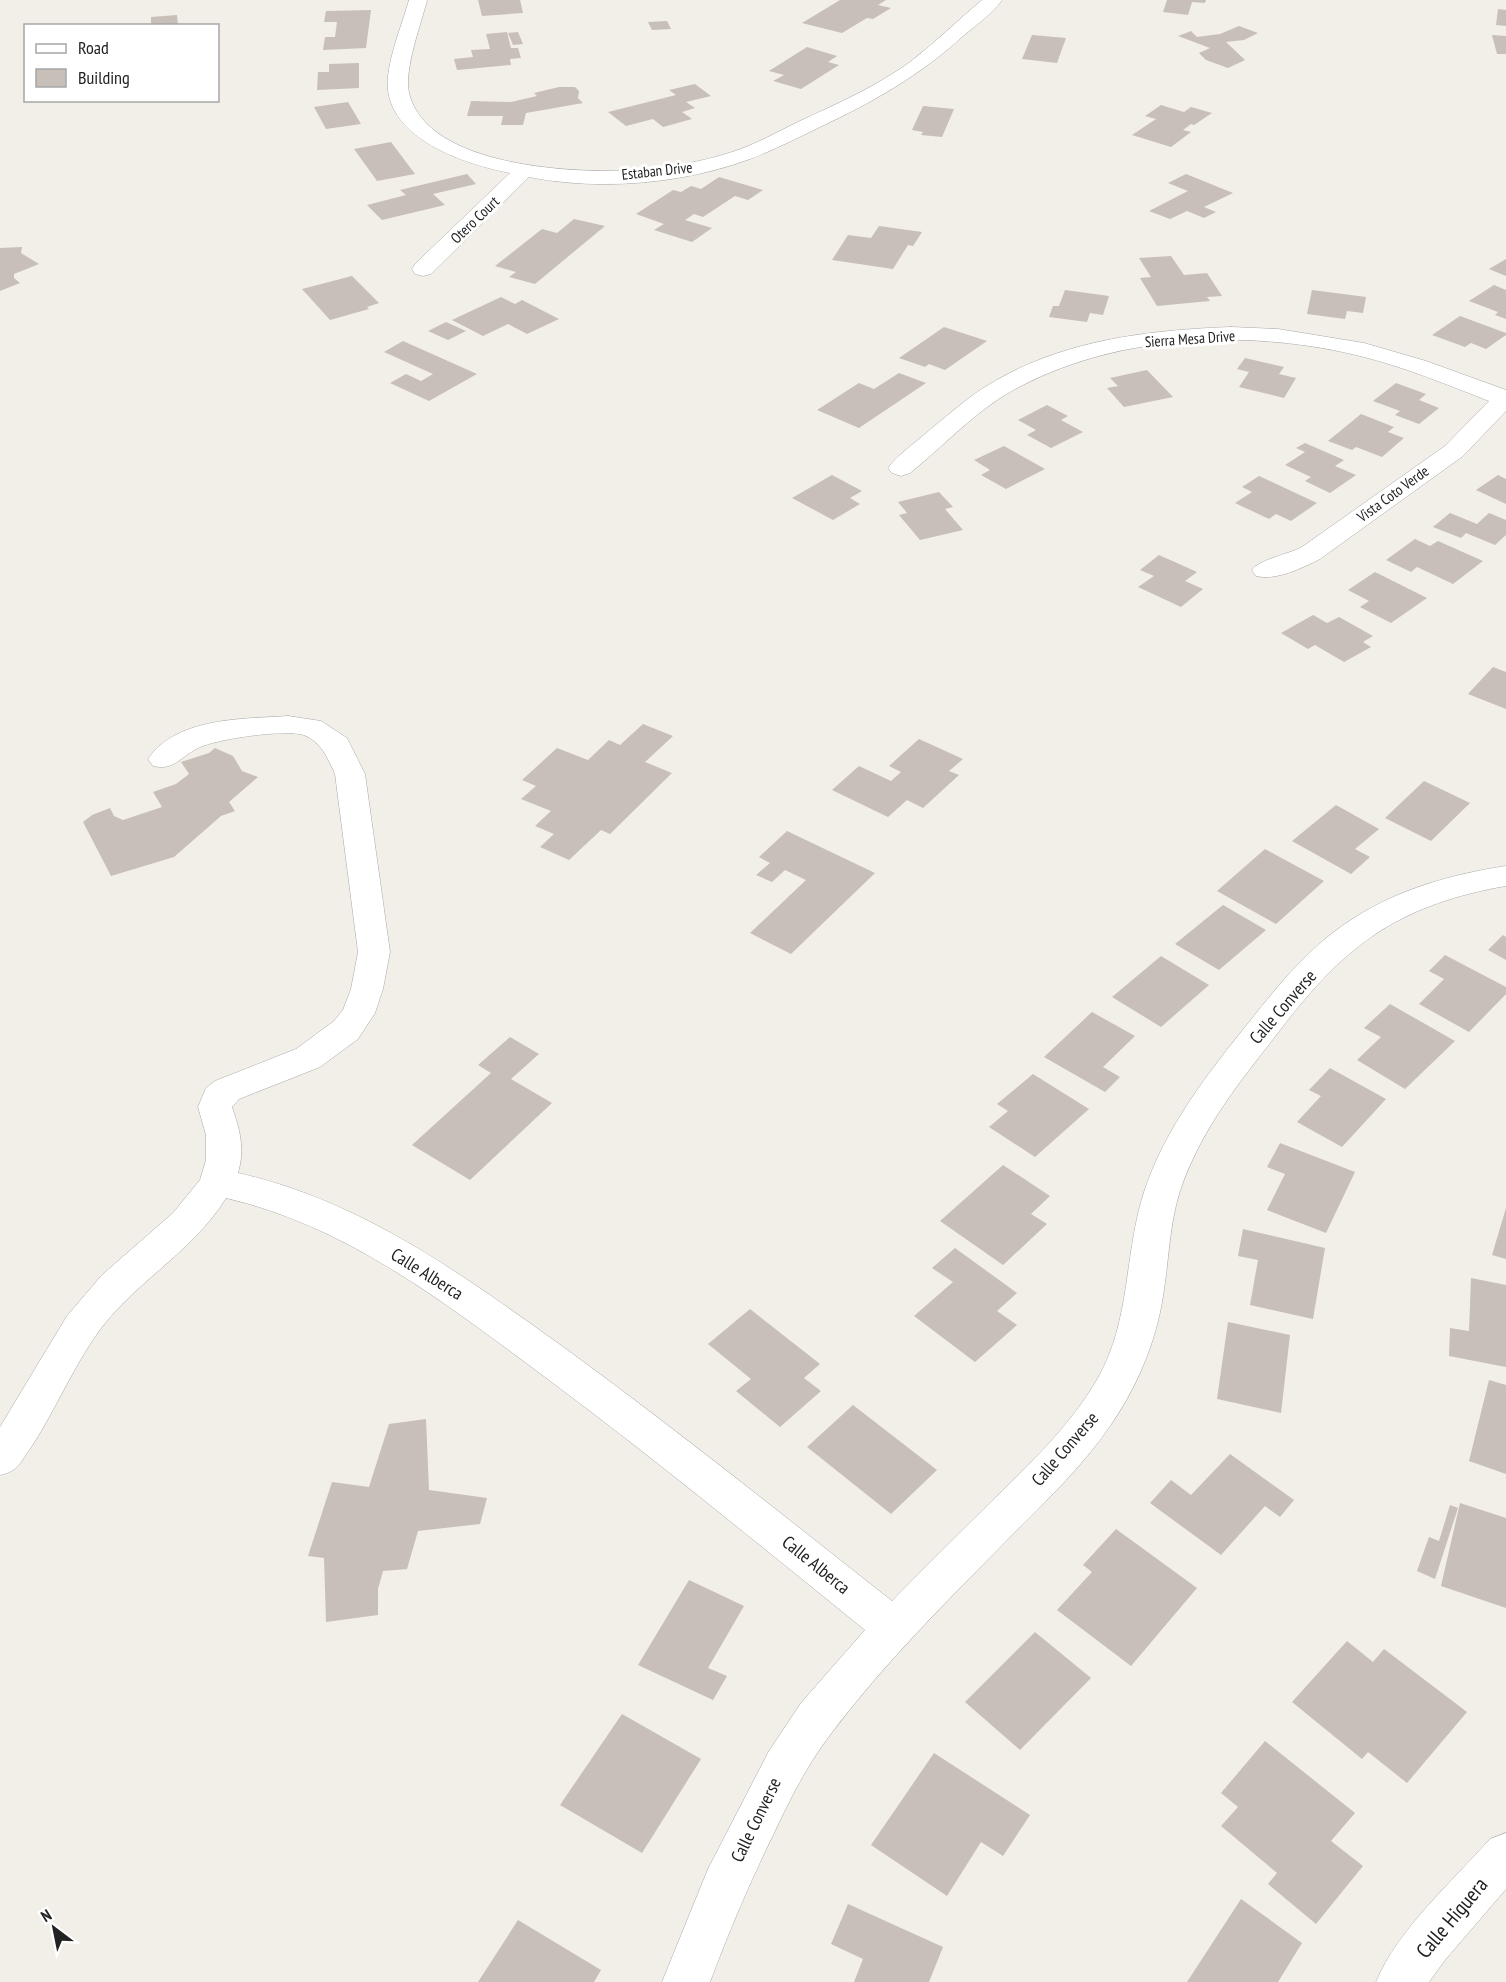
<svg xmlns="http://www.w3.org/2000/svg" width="1506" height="1982" font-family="'PT Sans Narrow',sans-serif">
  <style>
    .building { fill: #c7bfb8 }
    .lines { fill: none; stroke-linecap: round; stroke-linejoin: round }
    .minor-casing { stroke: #a9a9a9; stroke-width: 1 }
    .minor { fill: #fff; fill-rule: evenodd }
    .labels { text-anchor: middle; stroke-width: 6; stroke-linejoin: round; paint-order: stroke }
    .far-street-label { font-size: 15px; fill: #222; stroke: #fff }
    .street-label { font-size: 18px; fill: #222; stroke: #fff }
    .near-street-label { font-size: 21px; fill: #222; stroke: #fff }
  </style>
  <rect width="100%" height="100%" fill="#f2efe9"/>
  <g class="building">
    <polygon points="478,0 520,0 523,13 482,16"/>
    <polygon points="840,0 886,0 878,5 891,8 873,19 867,18 842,33 802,23"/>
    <polygon points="1167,0 1206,0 1205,3 1192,2 1188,15 1163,12"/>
    <polygon points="1498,9 1506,10 1506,26 1496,25"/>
    <polygon points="371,10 366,48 323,50 325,37 335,37 337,22 324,22 326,11"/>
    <polygon points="177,15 178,25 151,26 151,17"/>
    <polygon points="667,21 671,29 652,30 648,22"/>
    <polygon points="1239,26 1258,33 1244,40 1226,42 1245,60 1228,68 1206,60 1199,53 1210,48 1178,36 1191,31 1197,37 1220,34"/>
    <polygon points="507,32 511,48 518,48 521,58 510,59 511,65 457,70 454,59 473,57 471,50 490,49 486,34"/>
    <polygon points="518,32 523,44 513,45 508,33"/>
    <polygon points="1032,35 1066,38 1057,63 1022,59"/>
    <polygon points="1492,35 1506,36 1506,54 1497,54"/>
    <polygon points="807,47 837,56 828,62 839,65 801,89 773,81 784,75 769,71"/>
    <polygon points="359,63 359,88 317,90 318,72 329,72 329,64"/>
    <polygon points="695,84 711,96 686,102 695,108 682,112 692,119 663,127 653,119 626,126 608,112 676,95 669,90"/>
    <polygon points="559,87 575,87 579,91 578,98 583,103 526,113 523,125 501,125 503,116 467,116 471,101 511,102 537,96 534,93"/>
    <polygon points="348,102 361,124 326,129 314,107"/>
    <polygon points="1161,105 1184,112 1191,107 1212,113 1194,125 1191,124 1183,130 1191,132 1171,147 1132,135 1156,119 1145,116"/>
    <polygon points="923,106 954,109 942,137 921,135 923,132 912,130"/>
    <polygon points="391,142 415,174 377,181 354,149"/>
    <polygon points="467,174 476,184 433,194 445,205 382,220 367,205 406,195 400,190"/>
    <polygon points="1186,174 1233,193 1204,207 1216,212 1204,218 1187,211 1170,219 1149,211 1188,191 1168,183"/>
    <polygon points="719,177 763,190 748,200 735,196 703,217 694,214 685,220 712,228 692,242 654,230 664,224 636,214 673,190 681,192 691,186 701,189"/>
    <polygon points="574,219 605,226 535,284 509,277 516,272 495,266 542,229 557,233"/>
    <polygon points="879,226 922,232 913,246 908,245 893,269 832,260 848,235 871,238"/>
    <polygon points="22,247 21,253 39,264 14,274 14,278 20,283 0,291 0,248"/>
    <polygon points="1171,256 1184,275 1207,273 1222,296 1207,297 1210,301 1157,306 1140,278 1151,277 1139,258"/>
    <polygon points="1506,259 1506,276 1489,269"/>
    <polygon points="352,276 379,303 367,307 369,309 330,320 302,289"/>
    <polygon points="1494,285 1506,290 1506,319 1495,315 1498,312 1469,301"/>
    <polygon points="1065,290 1109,296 1103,315 1090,313 1087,322 1049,317 1053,306 1059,306"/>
    <polygon points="1312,290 1366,297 1363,313 1347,311 1345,319 1307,314"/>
    <polygon points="501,297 515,304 522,300 559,319 527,334 508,324 483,336 452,320"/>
    <polygon points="1460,316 1506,333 1506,335 1486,349 1471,343 1465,347 1432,335"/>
    <polygon points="446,322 466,331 448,340 428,331"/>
    <polygon points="944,327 987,341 945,370 929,364 925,367 899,358"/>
    <polygon points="403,341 477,374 429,401 390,383 406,374 421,381 433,374 384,352"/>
    <polygon points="1245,358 1284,367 1279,374 1296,378 1284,398 1239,387 1249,372 1237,369"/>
    <polygon points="1147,370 1173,397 1124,407 1107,388 1118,386 1110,378"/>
    <polygon points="899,373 926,383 859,428 817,410 859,383 874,389"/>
    <polygon points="1396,383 1426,394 1419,400 1439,408 1419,424 1395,415 1400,411 1373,401"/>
    <polygon points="1047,405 1068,416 1061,420 1083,432 1051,448 1027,435 1036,430 1018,420"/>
    <polygon points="1361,414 1394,427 1388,432 1404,438 1382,457 1356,447 1352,450 1328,441"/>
    <polygon points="1305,443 1344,460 1335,466 1356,475 1330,493 1305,481 1311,477 1285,465 1305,452 1296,448"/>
    <polygon points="1004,446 1045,469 1006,489 981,475 990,470 974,460"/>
    <polygon points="832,475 862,491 850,498 860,504 833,520 792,498"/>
    <polygon points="1498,475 1506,479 1506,504 1476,490"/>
    <polygon points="1259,476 1317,503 1291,521 1276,514 1269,519 1235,503 1252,492 1242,487"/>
    <polygon points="939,492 953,507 945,509 963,530 920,540 899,515 907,513 898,502"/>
    <polygon points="1450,513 1477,524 1489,513 1506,520 1506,535 1495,545 1466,533 1461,538 1433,527"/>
    <polygon points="1415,539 1430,546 1438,541 1483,561 1453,584 1417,567 1411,572 1386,560"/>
    <polygon points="1159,555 1197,572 1185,581 1203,589 1181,607 1138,587 1154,576 1140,570"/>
    <polygon points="1375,572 1427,598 1391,623 1360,607 1369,601 1348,590"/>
    <polygon points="1313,615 1327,623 1339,617 1373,636 1363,642 1371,647 1344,662 1315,645 1308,649 1281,633"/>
    <polygon points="1493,667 1506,672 1506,709 1468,694"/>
    <polygon points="643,724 673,736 645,762 672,773 610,834 601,830 569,860 540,847 554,834 535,826 551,811 521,799 536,786 522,780 557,748 588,760 609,740 620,745"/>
    <polygon points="919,739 963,759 949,771 959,775 923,808 907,800 888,817 832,790 859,766 891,781 901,772 889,766"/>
    <polygon points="215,748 233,756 242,771 258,777 229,802 235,811 221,816 174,857 111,876 83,822 92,815 110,808 114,816 123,820 162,807 153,792 176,784 189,774 181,762 209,753"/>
    <polygon points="1424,781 1470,803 1431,841 1385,818"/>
    <polygon points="1336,805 1379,829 1355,849 1370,857 1351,874 1292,841"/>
    <polygon points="787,831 875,873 791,954 750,933 806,880 785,870 772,882 756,875 770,863 759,857"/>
    <polygon points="1265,849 1324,881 1276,924 1217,891"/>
    <polygon points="1223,905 1266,930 1219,970 1175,944"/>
    <polygon points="1503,935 1506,937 1506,960 1488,950"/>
    <polygon points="1445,955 1506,987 1506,994 1469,1032 1419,1004 1444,979 1429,971"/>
    <polygon points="1161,956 1209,985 1161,1027 1112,997"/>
    <polygon points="1390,1004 1455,1041 1405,1089 1357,1060 1381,1037 1364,1028"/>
    <polygon points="1092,1012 1135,1036 1103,1067 1120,1077 1105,1092 1044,1057"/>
    <polygon points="510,1037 539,1054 511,1079 552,1103 470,1180 412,1145 491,1073 478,1065"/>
    <polygon points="1330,1068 1386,1099 1342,1147 1297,1122 1321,1096 1309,1090"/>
    <polygon points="1033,1074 1089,1109 1035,1157 989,1127 1008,1111 997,1104"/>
    <polygon points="1280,1143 1355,1172 1326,1233 1267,1210 1285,1174 1267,1167"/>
    <polygon points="1003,1165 1050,1196 1031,1214 1047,1224 1003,1265 940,1221"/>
    <polygon points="1506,1208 1506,1259 1492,1255"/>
    <polygon points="1243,1229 1325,1248 1313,1319 1250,1305 1258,1260 1238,1256"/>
    <polygon points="955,1248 1017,1293 997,1311 1017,1325 975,1362 914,1316 953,1282 932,1268"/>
    <polygon points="1471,1278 1506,1285 1506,1367 1449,1356 1450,1328 1469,1331"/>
    <polygon points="750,1309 820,1364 804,1378 821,1391 780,1427 736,1391 751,1379 708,1344"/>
    <polygon points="1228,1322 1290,1335 1281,1413 1217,1399"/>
    <polygon points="1489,1380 1506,1385 1506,1474 1469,1461"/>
    <polygon points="853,1405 937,1470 891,1514 807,1447"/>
    <polygon points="426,1419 429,1490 487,1498 480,1524 418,1531 407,1569 383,1571 378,1589 378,1615 326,1622 324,1558 308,1556 332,1482 369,1487 389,1424"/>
    <polygon points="1230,1454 1294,1500 1280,1517 1265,1506 1221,1555 1150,1503 1171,1480 1191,1495"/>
    <polygon points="1460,1503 1506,1518 1506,1608 1441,1586"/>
    <polygon points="1450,1505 1458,1508 1435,1579 1417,1571 1429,1537 1439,1541"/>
    <polygon points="1116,1529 1197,1588 1131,1666 1057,1610 1092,1572 1083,1565"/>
    <polygon points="689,1580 744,1606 708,1668 727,1676 713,1700 638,1665"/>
    <polygon points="1035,1632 1091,1678 1020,1750 965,1702"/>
    <polygon points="1347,1641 1373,1662 1384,1649 1467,1712 1407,1783 1368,1752 1362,1759 1292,1702"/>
    <polygon points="622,1714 701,1759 642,1853 560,1805"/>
    <polygon points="1265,1741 1355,1813 1331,1841 1363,1866 1316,1924 1268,1884 1277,1873 1221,1826 1238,1807 1221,1793"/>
    <polygon points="934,1753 1030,1815 1003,1856 981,1842 947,1896 871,1845"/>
    <polygon points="1241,1899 1302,1943 1278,1982 1187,1982"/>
    <polygon points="848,1904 943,1947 929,1982 854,1982 863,1959 831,1944"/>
    <polygon points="518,1920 601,1970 594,1982 478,1982"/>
  </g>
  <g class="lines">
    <defs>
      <g id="minor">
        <path d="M 409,0 L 427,0 C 421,25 404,68 409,93 C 427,168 578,174 639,170 C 670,167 702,162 732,152 C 757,144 779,131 802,120 C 839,103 877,86 910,62 C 935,43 958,20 982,0 L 1002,0 C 992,14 975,26 962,37 C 919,76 873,102 820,127 C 797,138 774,150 750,159 C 682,184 600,191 529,177 L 431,274 L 423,276 L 415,274 L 412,269 L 415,264 L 510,173 C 464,164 381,137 388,76 C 391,51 402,24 409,0 Z"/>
        <path d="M 1231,327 L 1278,329 L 1364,343 L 1426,361 L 1506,390 L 1506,411 L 1463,456 L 1320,559 C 1302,568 1276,581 1256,576 L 1252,570 C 1258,560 1289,554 1302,547 L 1445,446 L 1489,401 C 1448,385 1407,368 1364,357 C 1254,329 1123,333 1021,386 C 979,407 946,444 910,473 L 901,476 L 892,473 L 888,468 C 899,453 918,441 932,428 C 951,413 969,396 990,384 C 1062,340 1149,330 1231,327 Z"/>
        <path d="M 288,716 L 321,721 L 347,738 L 365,774 L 390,952 L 383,989 L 375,1013 L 358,1039 L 320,1067 L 239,1099 L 232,1107 C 240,1130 245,1149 238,1173 C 363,1201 464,1276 566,1349 C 677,1430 784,1516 892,1601 C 925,1567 959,1534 992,1501 C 1031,1463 1071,1425 1098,1378 C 1131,1320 1124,1254 1144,1192 C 1165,1128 1208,1073 1250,1021 C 1280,983 1312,944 1354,918 C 1399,889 1453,874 1506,866 L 1506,886 C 1459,894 1414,908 1374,935 C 1331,964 1298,1006 1267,1047 C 1232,1091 1198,1137 1180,1191 C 1169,1225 1169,1261 1163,1296 C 1156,1342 1137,1387 1110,1426 C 1082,1467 1046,1501 1011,1536 C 948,1600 884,1663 830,1735 C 807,1765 790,1799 774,1833 C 750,1882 729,1931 710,1982 L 662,1982 L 708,1869 L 769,1751 L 801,1703 L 865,1630 C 756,1542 649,1454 537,1371 C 441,1300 344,1225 226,1198 C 191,1255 128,1285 92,1341 C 69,1376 53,1414 30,1449 C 25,1455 20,1466 13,1470 C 9,1473 4,1474 0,1475 L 0,1427 L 67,1316 L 102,1275 L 173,1213 L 200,1180 L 206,1160 L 206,1135 L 198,1107 L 206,1088 L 215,1081 L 296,1049 L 334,1021 L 343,1010 L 351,989 L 358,952 L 335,774 C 328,758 321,742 304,735 C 285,729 216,739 198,748 C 180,757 174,771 153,766 L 148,759 C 176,717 244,719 288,716 Z"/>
        <path d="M 1506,1833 L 1506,1889 L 1445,1960 L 1429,1982 L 1376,1982 C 1398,1929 1452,1882 1490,1839 Z"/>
      </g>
    </defs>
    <use href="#minor" class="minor-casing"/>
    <use href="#minor" class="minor"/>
  </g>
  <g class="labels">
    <g class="far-street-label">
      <text transform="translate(657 171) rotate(-6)" y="5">Estaban Drive</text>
      <text transform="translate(475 220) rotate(-44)" y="5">Otero Court</text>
      <text transform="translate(1190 339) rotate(-4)" y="5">Sierra Mesa Drive</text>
      <text transform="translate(1393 494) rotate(-36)" y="5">Vista Coto Verde</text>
    </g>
    <g class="street-label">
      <text transform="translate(1283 1007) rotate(-49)" y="6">Calle Converse</text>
      <text transform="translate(427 1274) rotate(32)" y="6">Calle Alberca</text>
      <text transform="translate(1065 1449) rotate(-49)" y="6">Calle Converse</text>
      <text transform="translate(816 1565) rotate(39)" y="6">Calle Alberca</text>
      <text transform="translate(756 1820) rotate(-64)" y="6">Calle Converse</text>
    </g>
    <g class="near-street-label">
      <text transform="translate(1452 1918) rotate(-50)" y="7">Calle Higuera</text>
    </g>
  </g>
  <rect x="24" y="24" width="195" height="78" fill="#ffffff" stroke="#a7a7a7" stroke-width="1.5"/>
  <rect x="36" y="44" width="30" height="9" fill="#ffffff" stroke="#a7a7a7" stroke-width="1.5"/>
  <text x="78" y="54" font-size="18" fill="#222222">Road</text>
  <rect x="36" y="69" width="30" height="18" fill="#c7bfb8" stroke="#a7a7a7" stroke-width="1.5"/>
  <text x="78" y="84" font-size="18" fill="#222222">Building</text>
  <g transform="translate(54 1928) rotate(328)" stroke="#ffffff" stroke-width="4.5" paint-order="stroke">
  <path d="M0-4.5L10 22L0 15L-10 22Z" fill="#222222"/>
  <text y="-9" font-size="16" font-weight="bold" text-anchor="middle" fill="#222222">N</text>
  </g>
</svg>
